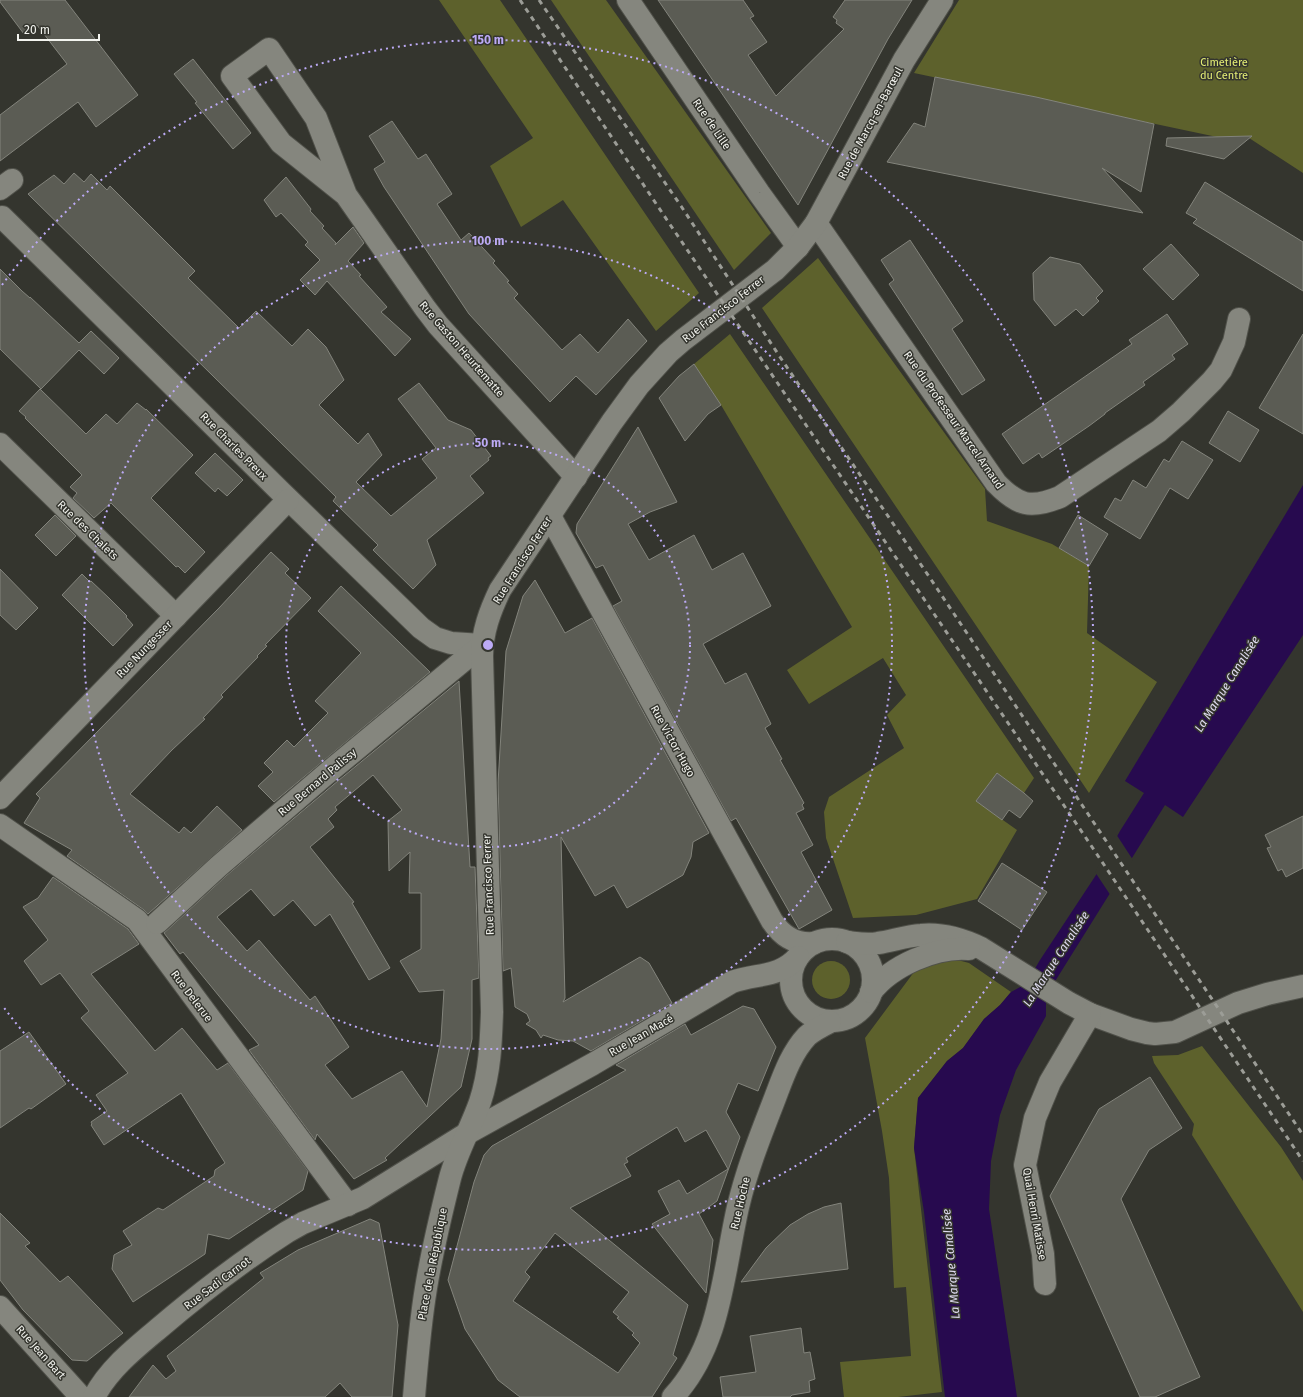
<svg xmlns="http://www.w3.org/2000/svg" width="1303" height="1397" font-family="'Fira Sans',sans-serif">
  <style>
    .green { fill: #5d612c }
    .water { fill: #270a4f }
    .pier { fill: #34352e }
    .building { fill: #5b5c54; stroke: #83847c; fill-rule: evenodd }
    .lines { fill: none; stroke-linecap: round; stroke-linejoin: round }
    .minor-casing { stroke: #50514a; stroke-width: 24 }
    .minor { stroke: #85867e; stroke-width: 22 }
    .rail { stroke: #9c9d97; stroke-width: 3; stroke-dasharray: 5 5; stroke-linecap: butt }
    .ring { fill: none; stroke: #bcaaf5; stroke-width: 2; stroke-dasharray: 2 4 }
    .labels { text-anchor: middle; stroke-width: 3; stroke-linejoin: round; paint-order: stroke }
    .park-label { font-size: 11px; fill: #e3ed74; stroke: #34352e }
    .street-label { font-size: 11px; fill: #f3f4ef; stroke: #34352e }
    .water-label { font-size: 12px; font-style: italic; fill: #dfdbf0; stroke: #34352e }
    .centre { fill: #bcaaf5; stroke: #34352e; stroke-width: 2 }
    .ring-label { font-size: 12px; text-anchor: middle; font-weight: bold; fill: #bcaaf5; stroke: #34352e; stroke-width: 3; stroke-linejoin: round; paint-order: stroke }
  </style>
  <rect width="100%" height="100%" fill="#34352e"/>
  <g class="green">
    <polygon points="439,0 500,0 699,293 656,331 563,200 521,227 490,166 533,138"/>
    <polygon points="551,0 606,0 771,233 734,270"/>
    <polygon points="959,0 1303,0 1303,173 1246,136 1217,137 914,73"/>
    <polygon points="818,258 985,489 987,521 1052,544 1089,566 1087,633 1157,682 1089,793 762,308"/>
    <polygon points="730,334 1034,778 1024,793 997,773 976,801 1017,830 977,899 916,915 853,918 826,838 824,812 829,797 904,748 887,715 906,695 883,658 809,704 787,670 852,627 721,405 694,364"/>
    <polygon points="950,958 969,963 1011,992 1000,1005 984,1019 963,1048 947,1061 918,1098 914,1148 942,1392 898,1397 844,1397 840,1362 911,1356 906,1287 894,1288 889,1178 882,1131 865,1038 914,972"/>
    <circle cx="831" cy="980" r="19"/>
    <polygon points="1202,1046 1281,1147 1303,1181 1303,1312 1192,1135 1194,1124 1154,1063 1152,1056 1178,1055"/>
  </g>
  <polygon class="water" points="1303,485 1303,635 1183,817 1165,805 1049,991 1046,996 1046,1016 1016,1070 1000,1115 991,1161 989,1209 1017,1397 945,1397 924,1212 914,1148 918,1098 947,1061 963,1048 984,1019 1000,1005 1011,992 1026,984 1040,960 1096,875 1120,831 1144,793 1125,781"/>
  <polygon class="pier" points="1116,834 1133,860 1111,896 1095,872"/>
  <g class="building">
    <polygon points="0,0 65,0 138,95 96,127 78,102 0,161 0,115 67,64 37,25 24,34 0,2"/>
    <polygon points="658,0 743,0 754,16 750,18 767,42 748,55 776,96 844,29 836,23 837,20 833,17 845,0 912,0 888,39 798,205"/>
    <polygon points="193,59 251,133 233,149 195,103 197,102 174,74"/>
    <polygon points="935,77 1036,97 1154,124 1141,192 1102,168 1143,213 887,162 914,123 925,127"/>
    <polygon points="392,121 418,159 426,154 452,194 437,204 461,240 469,233 495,261 493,263 509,281 507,282 518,294 514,298 562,350 580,334 598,353 628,319 647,341 596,395 576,376 550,402 469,314 384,187 374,169 385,162 369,136"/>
    <polygon points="1252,136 1224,159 1166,146 1167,138"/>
    <polygon points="74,173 84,182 91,174 107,190 110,186 195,271 188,278 239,328 256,311 292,346 308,329 326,347 344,380 319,405 358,444 368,433 382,455 356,482 391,516 437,478 422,459 436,448 398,399 419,383 448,420 471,430 491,456 488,458 489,460 470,476 484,493 427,540 436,565 413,589 373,550 378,545 333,501 336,497 28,194 54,175 64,184"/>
    <polygon points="286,177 311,209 310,211 324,226 322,228 336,243 335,245 353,227 364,243 348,261 361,275 359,276 387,307 381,312 411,339 395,356 327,281 315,295 300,280 320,260 305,245 308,242 281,213 276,217 264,200"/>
    <polygon points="1205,182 1303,242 1303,291 1193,223 1197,219 1186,213"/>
    <polygon points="910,240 963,321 952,329 985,380 962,395 889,284 894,280 881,260"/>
    <polygon points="1171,244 1199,275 1173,300 1143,269"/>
    <polygon points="1050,257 1080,264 1103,291 1096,298 1099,301 1083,316 1076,309 1055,326 1034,300 1033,273"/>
    <polygon points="0,269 22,291 30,298 30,297 79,343 91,331 119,358 104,374 79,350 41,389 0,349"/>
    <polygon points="1167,314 1188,344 1172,355 1175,359 1143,382 1145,385 1105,413 1105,414 1089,426 1042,458 1039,453 1023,464 1002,434 1132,344 1129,340"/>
    <polygon points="1303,334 1303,434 1259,408"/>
    <polygon points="694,364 721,405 708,414 685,441 659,398 679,376"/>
    <polygon points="40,389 86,434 106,414 117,424 137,403 146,410 146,409 193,455 151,498 205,552 185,573 178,566 176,567 111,503 94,518 73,498 77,493 70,487 82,475 25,418 26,417 19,411"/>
    <polygon points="1228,411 1259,430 1240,462 1209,443"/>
    <polygon points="638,427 677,502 650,512 628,524 649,560 694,535 712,570 743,553 771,606 703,644 725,684 746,673 771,724 765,728 782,759 780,760 804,803 802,805 804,809 796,813 813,845 801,852 832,910 799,929 736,818 731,821 613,606 622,601 603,565 596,568 576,533 577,524"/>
    <polygon points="1182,441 1213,460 1188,499 1170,488 1140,539 1104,517 1115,498 1121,501 1133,480 1146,488 1164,459 1169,462"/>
    <polygon points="215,453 243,480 227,496 218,488 215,492 195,473"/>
    <polygon points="55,515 76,536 56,556 35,535"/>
    <polygon points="1078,515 1108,534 1089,566 1059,548"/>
    <polygon points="271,552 289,569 285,573 311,598 265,645 267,646 257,656 258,657 221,695 223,697 203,718 205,719 172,750 130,794 179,833 184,827 191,833 217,806 242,830 148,914 144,910 67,856 72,850 24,823 40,798 36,794 219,608"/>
    <polygon points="0,569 38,608 16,630 0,615"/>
    <polygon points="82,574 90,582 91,581 109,598 127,616 126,617 133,625 113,646 62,595"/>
    <polygon points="535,580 565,633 592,618 709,833 693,842 691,857 683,875 627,908 614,885 595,896 561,837 565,998 563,1002 640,957 649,963 672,1003 591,1051 573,1041 558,1040 543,1035 541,1038 536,1030 526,1024 530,1021 527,1014 515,1007 511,968 503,971 498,783 506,651 523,596"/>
    <polygon points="341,586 430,672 274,802 258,786 273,772 264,763 287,740 294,747 328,713 315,701 361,653 318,611"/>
    <path d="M 459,681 L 470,867 L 475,867 L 479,978 L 472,980 L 472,1039 L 461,1087 L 385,1158 L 387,1160 L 354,1179 L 317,1134 L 315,1140 L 249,1050 L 259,1045 L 183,952 L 180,954 L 164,933 L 227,875 L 333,785 ZM 373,775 L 402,810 L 388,821 L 389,871 L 410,852 L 409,893 L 421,893 L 421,949 L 400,961 L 419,992 L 444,990 L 441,1039 L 427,1107 L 402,1071 L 352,1099 L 325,1065 L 349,1047 L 315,996 L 310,1000 L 259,940 L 247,951 L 217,917 L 251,889 L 274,916 L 293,900 L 315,926 L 330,914 L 369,980 L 390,968 L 352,903 L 354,902 L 310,847 L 334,827 L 328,819 L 337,810 L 335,807 Z"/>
    <polygon points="997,773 1024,793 1033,801 1020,818 1009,810 1002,820 976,801"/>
    <polygon points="1303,816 1303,868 1286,877 1282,869 1278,871 1267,848 1271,847 1265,835"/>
    <polygon points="1002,863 1047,892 1022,930 978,901"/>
    <polygon points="53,877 128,929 139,944 91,974 155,1051 182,1028 217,1070 228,1063 308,1171 303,1190 229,1239 208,1234 205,1254 133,1302 112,1269 114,1255 132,1245 123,1231 158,1208 163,1210 214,1176 215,1170 225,1163 181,1093 104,1145 91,1125 92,1124 91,1122 107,1111 96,1095 128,1073 81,1018 89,1011 60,973 41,985 24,961 48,940 23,907 38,898"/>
    <path d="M 743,1006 L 754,1009 L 776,1047 L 758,1091 L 738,1083 L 726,1112 L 740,1137 L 717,1201 L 699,1214 L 713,1240 L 706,1293 L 652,1224 L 670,1214 L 658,1191 L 679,1180 L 687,1194 L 728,1169 L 706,1130 L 685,1142 L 677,1127 L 626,1158 L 628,1162 L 624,1164 L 631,1176 L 570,1208 L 688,1305 L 673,1355 L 677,1358 L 652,1397 L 520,1397 L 498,1380 L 465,1329 L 448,1280 L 474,1182 L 484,1155 L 492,1146 L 626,1070 L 616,1065 L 685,1024 L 691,1035 ZM 555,1233 L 629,1292 L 613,1312 L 619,1317 L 617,1318 L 634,1333 L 632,1335 L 640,1343 L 618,1373 L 513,1301 L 530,1277 L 525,1272 Z"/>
    <polygon points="29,1032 66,1084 31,1109 29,1108 0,1128 0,1051"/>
    <polygon points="1150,1077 1182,1128 1149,1150 1121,1199 1200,1377 1155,1397 1140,1397 1050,1196 1099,1109"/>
    <polygon points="841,1203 848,1269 741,1282 766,1248 790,1225 808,1214 824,1207"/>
    <polygon points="0,1213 30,1243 25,1246 60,1282 68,1276 123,1333 87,1361 72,1360 23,1310 0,1280"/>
    <polygon points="370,1219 379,1223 398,1325 392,1397 352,1397 340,1383 325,1397 129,1397 153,1365 166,1379 176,1371 167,1356 264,1278 260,1273 298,1250"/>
    <polygon points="801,1328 804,1353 810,1352 815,1379 809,1381 810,1392 792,1395 790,1397 723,1397 720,1377 756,1372 750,1336"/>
  </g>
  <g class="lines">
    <defs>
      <g id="minor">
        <polyline points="628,0 759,193 798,247"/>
        <polyline points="0,189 12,180"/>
        <polyline points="346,195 281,143 232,76 269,49 316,118 346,195 425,308 438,325 576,477"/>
        <polyline points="2,217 281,492 421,628 435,638 451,643 482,645"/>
        <path d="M 816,223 L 996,483 C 1018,506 1031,509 1060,497 L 1159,431 L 1181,412 L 1212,381 L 1221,370 L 1234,342 L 1239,319"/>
        <polyline points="0,444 176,616"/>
        <path d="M 550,516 L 772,921 C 782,936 795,945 814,943"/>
        <polyline points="0,798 288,500"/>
        <polyline points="0,825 137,920 348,1205"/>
        <polyline points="157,923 219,866 325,775 482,645"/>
        <circle cx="832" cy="980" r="41"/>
        <path d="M 847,942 C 857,943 867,945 878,943 C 892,941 906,936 921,935 C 941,933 962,939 981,948 L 1069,1003 L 1090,1014 L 1131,1029 L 1147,1033 L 1155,1034 L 1175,1032 L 1238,1003 L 1267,994 L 1303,986"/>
        <path d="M 871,992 C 891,966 936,946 969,949"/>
        <polyline points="1045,1284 1043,1254 1025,1165 1035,1118 1050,1082 1090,1014"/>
        <polyline points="0,1307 81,1397"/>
        <path d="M 94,1397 C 109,1369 134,1349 158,1329 C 199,1294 242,1261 287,1232 L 303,1223 L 363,1198 L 466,1134 L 593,1064 L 732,982 C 758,973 779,978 798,957"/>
        <path d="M 414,1397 C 417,1361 420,1324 426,1288 C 432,1251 441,1214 450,1178 C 457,1151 471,1128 480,1102 C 490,1072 491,1042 492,1012 L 482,656 C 482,632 490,611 500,590 L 612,422 L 639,385 L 668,353 L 683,340 L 775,270 L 798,247 L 816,223 L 904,60 L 942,0"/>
        <path d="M 673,1397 C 721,1345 723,1273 738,1207 C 747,1169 761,1134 775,1098 C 783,1077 791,1053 807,1036 C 814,1030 822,1026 830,1022"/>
      </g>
    </defs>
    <use href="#minor" class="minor-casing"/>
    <use href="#minor" class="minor"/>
    <g class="rail">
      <polyline points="520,0 667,220 1084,835 1303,1161"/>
      <polyline points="539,0 681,206 780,357 930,578 1303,1135"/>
    </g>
  </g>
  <g class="ring">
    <circle cx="488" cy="645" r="202"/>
    <circle cx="488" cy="645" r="404"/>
    <path d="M2 285A605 605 0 1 1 2 1005"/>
  </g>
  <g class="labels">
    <g class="park-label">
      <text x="1224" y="66">Cimetière<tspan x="1224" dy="13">du Centre</tspan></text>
    </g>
    <g class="street-label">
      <text transform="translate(870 123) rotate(-62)" y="4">Rue de Marcq-en-Barœul</text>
      <text transform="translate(712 124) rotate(56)" y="4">Rue de Lille</text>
      <text transform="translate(723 309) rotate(-38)" y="4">Rue Francisco Ferrer</text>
      <text transform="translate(462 349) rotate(49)" y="4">Rue Gaston Heurtematte</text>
      <text transform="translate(954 420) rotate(55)" y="4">Rue du Professeur Marcel Arnaud</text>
      <text transform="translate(234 446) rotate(45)" y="4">Rue Charles Preux</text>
      <text transform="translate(88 530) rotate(44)" y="4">Rue des Chalets</text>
      <text transform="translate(522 560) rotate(-58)" y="4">Rue Francisco Ferrer</text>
      <text transform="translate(144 649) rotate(-46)" y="4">Rue Nungesser</text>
      <text transform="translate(673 741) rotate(61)" y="4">Rue Victor Hugo</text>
      <text transform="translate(317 782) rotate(-40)" y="4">Rue Bernard Palissy</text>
      <text transform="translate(488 885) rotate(-92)" y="4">Rue Francisco Ferrer</text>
      <text transform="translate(192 996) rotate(53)" y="4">Rue Delerue</text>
      <text transform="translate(641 1035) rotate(-30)" y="4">Rue Jean Macé</text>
      <text transform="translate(740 1203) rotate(-77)" y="4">Rue Hoche</text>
      <text transform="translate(1035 1214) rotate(80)" y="4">Quai Henri Matisse</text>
      <text transform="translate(432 1264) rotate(-79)" y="4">Place de la République</text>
      <text transform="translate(217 1283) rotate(-37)" y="4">Rue Sadi Carnot</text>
      <text transform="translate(41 1352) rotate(48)" y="4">Rue Jean Bart</text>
    </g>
    <g class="water-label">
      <text transform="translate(1227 684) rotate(-58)" y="4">La Marque Canalisée</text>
      <text transform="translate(1056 959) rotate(-57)" y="4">La Marque Canalisée</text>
      <text transform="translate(951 1264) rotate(-95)" y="4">La Marque Canalisée</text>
    </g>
  </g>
  <circle cx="488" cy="645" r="6" class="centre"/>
  <g class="ring-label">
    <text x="488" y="44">150 m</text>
    <text x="488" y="245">100 m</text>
    <text x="488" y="447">50 m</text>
  </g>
  <path d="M18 34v6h81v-6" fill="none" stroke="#f3f4ef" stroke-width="2"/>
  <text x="24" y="34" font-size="12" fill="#f3f4ef" stroke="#34352e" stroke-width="3" paint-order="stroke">20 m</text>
</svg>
